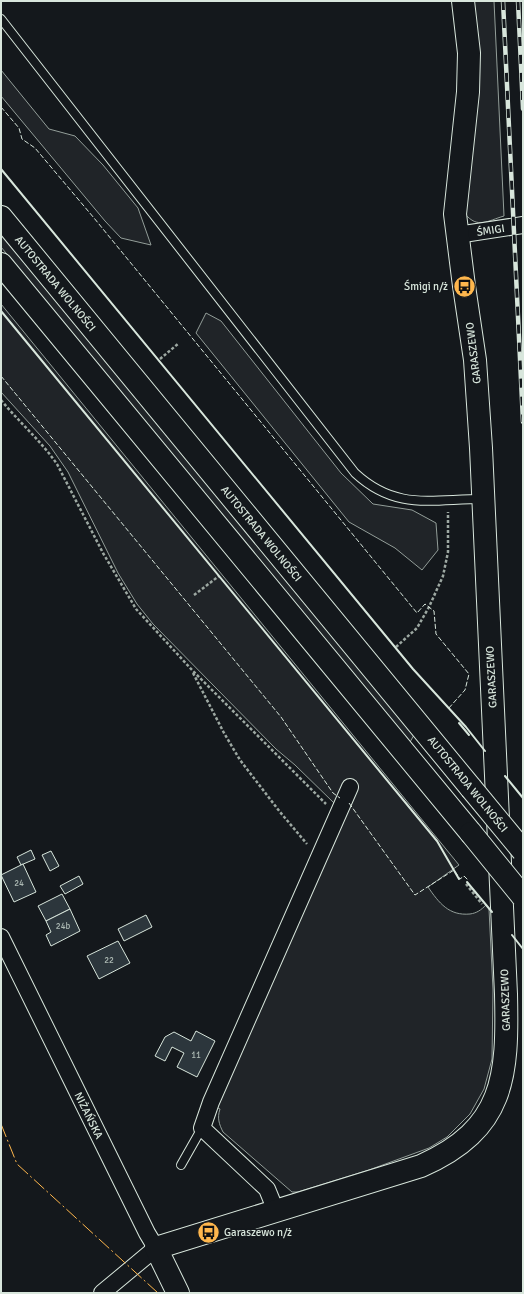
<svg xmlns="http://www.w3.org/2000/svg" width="524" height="1294" font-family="Signika,sans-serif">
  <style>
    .green { fill: #202428; stroke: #939e99 }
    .building { fill: #2c363c; stroke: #d8e6dc }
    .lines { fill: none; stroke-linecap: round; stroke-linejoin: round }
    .lane-casing { stroke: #d8e6dc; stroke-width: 10 }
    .street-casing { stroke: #d8e6dc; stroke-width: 18 }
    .secondary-casing { stroke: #d8e6dc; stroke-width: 24 }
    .highway-casing { stroke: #d8e6dc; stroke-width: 24 }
    .path { stroke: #9da8a2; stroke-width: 2.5; stroke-dasharray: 3 2; stroke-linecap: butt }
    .lane { stroke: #14181c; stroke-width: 8 }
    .street { stroke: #14181c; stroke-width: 16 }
    .secondary { stroke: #14181c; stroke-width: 22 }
    .highway { stroke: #14181c; stroke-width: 22 }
    .rail-casing { stroke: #d8e6dc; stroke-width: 4.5 }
    .rail { stroke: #14181c; stroke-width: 3; stroke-dasharray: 9; stroke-linecap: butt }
    .highway-bridge-casing { stroke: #d8e6dc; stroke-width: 24; stroke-linecap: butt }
    .highway-bridge { stroke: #14181c; stroke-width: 22 }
    .fence { stroke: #d8e6dc; stroke-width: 1; stroke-dasharray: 5 2; stroke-linecap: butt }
    .wall { stroke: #d8e6dc; stroke-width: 2 }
    .power { stroke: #ffb74d; stroke-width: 1; stroke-dasharray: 14 3 2 3; stroke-linecap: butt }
    .labels { text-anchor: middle; stroke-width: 3; stroke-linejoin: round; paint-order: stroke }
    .number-label { font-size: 9px; fill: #adbab4 }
    .street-label { font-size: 11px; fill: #d8e6dc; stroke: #14181c }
    .poi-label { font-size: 11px; fill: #d8e6dc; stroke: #14181c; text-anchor: end }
  </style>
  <rect width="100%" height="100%" fill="#14181c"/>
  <g class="green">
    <path d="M 472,1 L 494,1 L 504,216 C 487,221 478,229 465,214 Z"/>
    <polygon points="1,70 49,129 75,136 103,165 138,208 151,245 121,238 105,221 1,96"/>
    <polygon points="1,234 414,735 410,742 1,247"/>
    <path d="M 1,304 L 459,865 L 428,887 C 439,903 449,916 470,914 C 477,913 481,910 486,905 L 489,909 L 493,990 L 492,1059 L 484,1089 L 470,1114 L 447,1137 L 429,1148 L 369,1170 L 298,1192 L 292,1192 L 223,1132 C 219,1124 217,1118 220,1109 L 216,1107 L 334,803 L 295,765 L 276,749 L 153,624 L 137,604 L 118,573 L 68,472 L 50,446 L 1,392 Z"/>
    <polygon points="206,313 221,321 341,473 373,504 412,510 436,523 438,550 422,570 395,548 349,522 196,333"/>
  </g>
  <g class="building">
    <polygon points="31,850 35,859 21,865 17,857"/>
    <polygon points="51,851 59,866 50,871 42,855"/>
    <polygon points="23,864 36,892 14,902 1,875"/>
    <polygon points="79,876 83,884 65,894 60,886"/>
    <polygon points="62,894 70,909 46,921 38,906"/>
    <polygon points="70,909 80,931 51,946 46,935 51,932 46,921"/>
    <polygon points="146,915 152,927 124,941 118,929"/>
    <polygon points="118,941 130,963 99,979 87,956"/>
    <polygon points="196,1031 215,1041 197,1077 177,1067 184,1053 172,1047 165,1061 155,1056 165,1037 174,1032 191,1041"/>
  </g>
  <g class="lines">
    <defs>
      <g id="lane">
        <path d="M 1,19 L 355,473 C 396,511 432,499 482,499"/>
        <polyline points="181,1165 202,1128"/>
      </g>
      <g id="street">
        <path id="s1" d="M 457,235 L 523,225"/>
        <path id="s2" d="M 1,937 L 147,1233 L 156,1248 L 102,1293"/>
        <polyline points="276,1211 267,1189 202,1128 211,1102 350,787"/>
      </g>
      <path id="secondary" d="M 178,1293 L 156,1248 L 421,1166 C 505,1129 508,1076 506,994 L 481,448 L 475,360 L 464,286 L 455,214 L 468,92 L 469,53 L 463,1"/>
      <g id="highway">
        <path id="s3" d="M 1,217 L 471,788"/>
        <polyline points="1,264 471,833"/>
      </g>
    </defs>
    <use href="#lane" class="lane-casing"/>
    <use href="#street" class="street-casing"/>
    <use href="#secondary" class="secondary-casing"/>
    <use href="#highway" class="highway-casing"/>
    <g class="path">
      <polyline points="160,359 179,343"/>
      <path d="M 1,400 C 19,422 41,441 57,464 L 103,553 L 136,609 L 192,670 L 326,804"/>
      <polyline points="194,595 219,576"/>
      <polyline points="396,647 417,628 429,607 443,576 448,552 448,512"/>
      <polyline points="193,673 224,733 240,760 280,812 307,844"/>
      <polyline points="466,884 482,904"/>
    </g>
    <use href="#lane" class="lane"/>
    <use href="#street" class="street"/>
    <use href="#secondary" class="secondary"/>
    <use href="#highway" class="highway"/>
    <defs>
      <g id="rail">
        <polyline points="503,1 523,422"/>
        <polyline points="518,1 523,109"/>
      </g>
    </defs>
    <use href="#rail" class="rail-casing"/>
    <use href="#rail" class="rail"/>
    <defs>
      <g id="highway-bridge">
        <polyline points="471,788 523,851"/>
        <polyline points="471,833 523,897"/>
      </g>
    </defs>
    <use href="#highway-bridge" class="highway-bridge-casing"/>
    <use href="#highway-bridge" class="highway-bridge"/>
    <g class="fence">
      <polyline points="1,107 19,128 22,139 35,148 94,218 417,613 425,604 434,611 436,634 469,674 465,690 448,709"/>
      <polyline points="1,376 281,717 333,793 340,798"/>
      <polyline points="349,803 415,895 454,870 460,879 464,876 468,880"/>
    </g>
    <g class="wall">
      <polyline points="1,169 413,669 466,727 485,751"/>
      <polyline points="1,311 437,841 459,879"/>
      <polyline points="459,723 469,735"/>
      <polyline points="505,776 523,798"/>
      <polyline points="467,882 492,912"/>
      <polyline points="512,935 523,949"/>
    </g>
    <polyline class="power" points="1,1124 17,1164 158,1293"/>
  </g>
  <defs>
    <symbol id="bus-disc" viewBox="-11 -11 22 22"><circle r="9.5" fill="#ffb74d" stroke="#14181c"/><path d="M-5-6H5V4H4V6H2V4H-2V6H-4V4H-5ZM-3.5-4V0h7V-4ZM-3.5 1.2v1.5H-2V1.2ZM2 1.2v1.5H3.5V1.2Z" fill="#111"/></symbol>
  </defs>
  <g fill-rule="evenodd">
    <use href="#bus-disc" x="452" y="274" width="25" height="25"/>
    <use href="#bus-disc" x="196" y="1220" width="25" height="25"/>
  </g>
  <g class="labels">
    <g class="number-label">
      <text x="19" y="886">24</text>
      <text x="63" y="929">24b</text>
      <text x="109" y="963">22</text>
      <text x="196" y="1058">11</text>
    </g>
    <g class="street-label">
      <text dy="4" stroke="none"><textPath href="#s1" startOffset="34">ŚMIGI</textPath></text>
      <text dy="4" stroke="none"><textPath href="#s3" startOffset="86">AUTOSTRADA WOLNOŚCI</textPath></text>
      <text transform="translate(473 353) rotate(-97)" y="4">GARASZEWO</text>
      <text dy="4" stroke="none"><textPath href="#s3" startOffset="410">AUTOSTRADA WOLNOŚCI</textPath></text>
      <text transform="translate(491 677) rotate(-93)" y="4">GARASZEWO</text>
      <text transform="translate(468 784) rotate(51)" y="4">AUTOSTRADA WOLNOŚCI</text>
      <text transform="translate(505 1000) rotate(-92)" y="4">GARASZEWO</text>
      <text dy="4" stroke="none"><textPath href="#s2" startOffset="199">NIŻAŃSKA</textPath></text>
    </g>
    <g class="poi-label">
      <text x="448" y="290">Śmigi n/ż</text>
      <text x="224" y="1236" text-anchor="start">Garaszewo n/ż</text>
    </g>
  </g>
  <rect width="524" height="1294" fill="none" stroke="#d8e6dc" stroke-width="4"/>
</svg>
